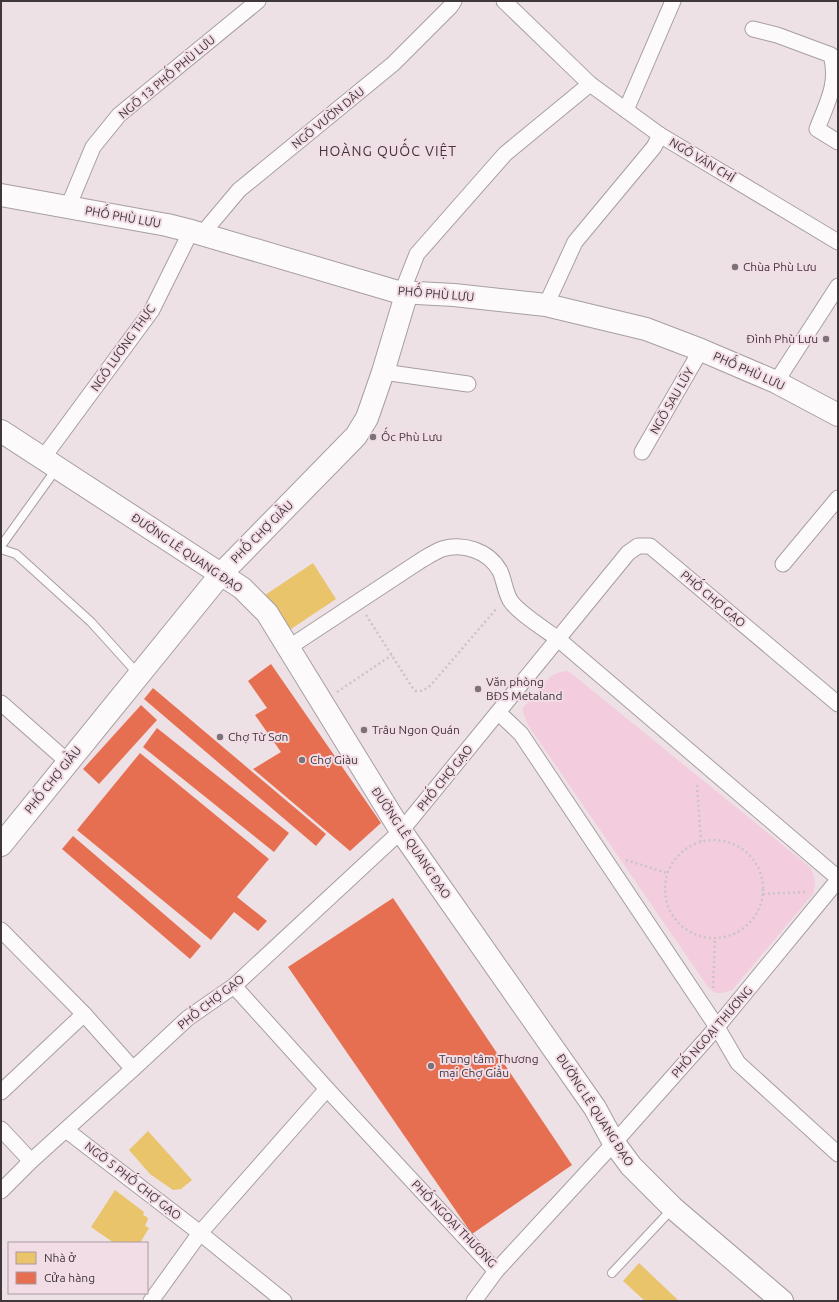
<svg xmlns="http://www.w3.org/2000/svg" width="839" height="1302" font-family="Ubuntu,sans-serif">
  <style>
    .green { fill: #f3ccdd }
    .homes { fill: #e9c46a }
    .shops { fill: #e76f51 }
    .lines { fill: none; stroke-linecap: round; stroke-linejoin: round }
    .lane-casing { stroke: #a79ea2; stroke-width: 10 }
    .street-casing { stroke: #a79ea2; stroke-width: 17 }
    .secondary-casing { stroke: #a79ea2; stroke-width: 24 }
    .path { stroke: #c9c5c7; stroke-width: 2.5; stroke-dasharray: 2 3; stroke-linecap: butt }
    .lane { stroke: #fcfafb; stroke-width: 8 }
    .street { stroke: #fcfafb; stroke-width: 15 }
    .secondary { stroke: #fcfafb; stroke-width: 22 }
    .poi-dot { fill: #7d7277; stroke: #f2dce5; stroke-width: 1.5 }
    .labels { text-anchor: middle; stroke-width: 4; stroke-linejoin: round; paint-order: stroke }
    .street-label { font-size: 12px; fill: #40373b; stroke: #f2dce5 }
    .poi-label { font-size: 12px; fill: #40373b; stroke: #f2dce5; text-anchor: start }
    .quarter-label { font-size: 14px; letter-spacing: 1px; fill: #40373b; stroke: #f2dce5 }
  </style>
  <rect width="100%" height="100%" fill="#ede1e6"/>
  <path class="green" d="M 567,671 L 572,674 L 811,868 C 815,878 816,884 813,894 L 732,990 L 723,993 L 715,993 L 708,987 L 528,725 L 523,712 L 523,708 L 551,676 L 560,672 Z"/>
  <g class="homes">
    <polygon points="313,563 336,599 288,631 265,595"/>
    <polygon points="148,1131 192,1180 181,1189 173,1190 150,1174 129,1150"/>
    <polygon points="115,1190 144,1212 143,1215 147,1217 148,1219 145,1226 149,1228 140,1243 114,1243 91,1227"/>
    <polygon points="639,1263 679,1301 645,1301 623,1281"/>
  </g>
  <g class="shops">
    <polygon points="271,664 381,823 350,851 253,769 281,752 255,715 267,708 248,681"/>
    <polygon points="153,688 326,834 316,846 144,699"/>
    <polygon points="141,705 157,720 99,784 83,769"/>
    <polygon points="157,728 289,833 274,852 143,747"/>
    <polygon points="140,753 269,859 237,897 267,921 258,931 234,912 211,940 77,830"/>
    <polygon points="73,836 201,946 190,959 62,849"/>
    <polygon points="393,898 572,1165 472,1234 288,967"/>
  </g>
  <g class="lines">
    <defs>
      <g id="lane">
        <polyline points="1,546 57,468"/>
        <polyline points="1,549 16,554 91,622 138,674"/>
        <polyline points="612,1273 673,1208"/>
      </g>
      <g id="street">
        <polyline points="504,1 590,84 660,135"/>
        <path d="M 753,29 L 777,35 L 831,55 C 839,83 827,103 817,129 L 838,142"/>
        <polyline points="626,110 673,1"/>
        <polyline points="68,207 93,147 119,115 258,1"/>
        <polyline points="202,234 239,190 393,64 450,7 454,1"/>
        <polyline points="402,292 417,254 505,154 590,84"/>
        <polyline points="546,305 575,242 654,147 660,135 838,242"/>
        <polyline points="383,372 468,384"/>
        <polyline points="776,382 838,286"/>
        <polyline points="642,452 701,350"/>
        <polyline points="43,458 152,310 191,231"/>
        <polyline points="783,564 838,498"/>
        <path d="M 288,648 L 420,561 C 427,557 434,552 442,549 C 463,543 488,550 500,571 C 504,580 505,591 510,600 C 517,612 546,630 558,639 L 838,878"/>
        <polyline points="1,703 68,762"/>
        <polyline points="499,713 521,734 717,1027 738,1063 838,1154"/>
        <polyline points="1,930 84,1014"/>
        <polyline points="234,986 327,1089"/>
        <polyline points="1,1092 84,1014 133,1069"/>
        <polyline points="1,1129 31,1161"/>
        <polyline points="66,1130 200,1233 284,1301"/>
        <polyline points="1,1191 31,1161 133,1069 188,1018 234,986 401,831 628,553 638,546 650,546 838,704"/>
        <polyline points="151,1301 200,1233 327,1089 496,1271 614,1143 717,1027 838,880"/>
        <polyline points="474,1301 496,1271"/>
      </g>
      <g id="secondary">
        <polyline points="1,195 167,225 191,231 398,292 454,295 546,305 646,329 701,350 776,382 838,415"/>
        <polyline points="1,431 242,588 267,613 401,831 595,1108 614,1143 631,1166 673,1208 782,1301"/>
        <polyline points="1,845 221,574 356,436 367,418 383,372 407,292"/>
      </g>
    </defs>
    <use href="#lane" class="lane-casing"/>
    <use href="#street" class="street-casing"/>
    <use href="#secondary" class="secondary-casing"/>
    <g class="path">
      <path d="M 366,615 L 412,687 L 416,691 C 422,692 426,689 431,685 L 497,608"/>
      <polyline points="337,692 392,655"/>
      <polyline points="697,785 701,841"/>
      <circle cx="714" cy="889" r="49"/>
      <polyline points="626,860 667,873"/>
      <polyline points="763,894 808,892"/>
      <polyline points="713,988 715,939"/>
    </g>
    <use href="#lane" class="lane"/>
    <use href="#street" class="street"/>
    <use href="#secondary" class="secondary"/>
  </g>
  <g class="poi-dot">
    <circle cx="735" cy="267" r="4"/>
    <circle cx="826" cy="339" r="4"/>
    <circle cx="373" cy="437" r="4"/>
    <circle cx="478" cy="689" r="4"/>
    <circle cx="364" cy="730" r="4"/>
    <circle cx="220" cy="737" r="4"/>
    <circle cx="302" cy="760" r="4"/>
    <circle cx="431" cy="1066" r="4"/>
  </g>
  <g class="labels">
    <g class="street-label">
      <text transform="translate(167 77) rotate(-40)" y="4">NGÕ 13 PHỐ PHÙ LƯU</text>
      <text transform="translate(328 118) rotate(-39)" y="4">NGÕ VƯỜN DÂU</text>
      <text transform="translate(702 160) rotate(31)" y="4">NGÕ VĂN CHỈ</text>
      <text transform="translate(123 217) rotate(10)" y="4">PHỐ PHÙ LƯU</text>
      <text transform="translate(436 294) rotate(5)" y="4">PHỐ PHÙ LƯU</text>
      <text transform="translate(123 348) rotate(-55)" y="4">NGÕ LƯƠNG THỰC</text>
      <text transform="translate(749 371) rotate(24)" y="4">PHỐ PHÙ LƯU</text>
      <text transform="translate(672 401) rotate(-60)" y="4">NGÕ SAU LŨY</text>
      <text transform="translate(262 532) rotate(-45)" y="4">PHỐ CHỢ GIẦU</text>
      <text transform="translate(187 553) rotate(34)" y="4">ĐƯỜNG LÊ QUANG ĐẠO</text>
      <text transform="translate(713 599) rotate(40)" y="4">PHỐ CHỢ GẠO</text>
      <text transform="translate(445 778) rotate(-51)" y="4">PHỐ CHỢ GẠO</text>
      <text transform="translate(53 780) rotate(-51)" y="4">PHỐ CHỢ GIẦU</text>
      <text transform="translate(411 843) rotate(56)" y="4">ĐƯỜNG LÊ QUANG ĐẠO</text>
      <text transform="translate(211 1002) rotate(-38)" y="4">PHỐ CHỢ GẠO</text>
      <text transform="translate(712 1032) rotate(-49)" y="4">PHỐ NGOẠI THƯƠNG</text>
      <text transform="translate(595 1110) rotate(57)" y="4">ĐƯỜNG LÊ QUANG ĐẠO</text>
      <text transform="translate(133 1181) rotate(38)" y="4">NGÕ 5 PHỐ CHỢ GẠO</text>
      <text transform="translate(454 1224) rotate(46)" y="4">PHỐ NGOẠI THƯƠNG</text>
    </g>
    <g class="poi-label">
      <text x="743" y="271">Chùa Phù Lưu</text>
      <text x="818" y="343" text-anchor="end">Đình Phù Lưu</text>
      <text x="381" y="441">Ốc Phù Lưu</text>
      <text x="486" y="686">Văn phòng<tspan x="486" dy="14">BĐS Metaland</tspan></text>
      <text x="372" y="734">Trâu Ngon Quán</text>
      <text x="228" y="741">Chợ Từ Sơn</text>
      <text x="310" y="764">Chợ Giàu</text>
      <text x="439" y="1063">Trung tâm Thương<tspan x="439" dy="14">mại Chợ Giầu</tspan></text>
    </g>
    <g class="quarter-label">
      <text x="388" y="156">HOÀNG QUỐC VIỆT</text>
    </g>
  </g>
  <rect width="839" height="1302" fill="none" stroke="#40373b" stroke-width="4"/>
  <rect x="8" y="1242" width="140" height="52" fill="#f2dce5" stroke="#ab9aa1"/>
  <rect x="16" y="1252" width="20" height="12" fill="#e9c46a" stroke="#ab9aa1"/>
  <text x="44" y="1262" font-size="12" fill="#40373b">Nhà ở</text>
  <rect x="16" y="1272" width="20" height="12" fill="#e76f51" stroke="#ab9aa1"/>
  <text x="44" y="1282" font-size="12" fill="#40373b">Cửa hàng</text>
</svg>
